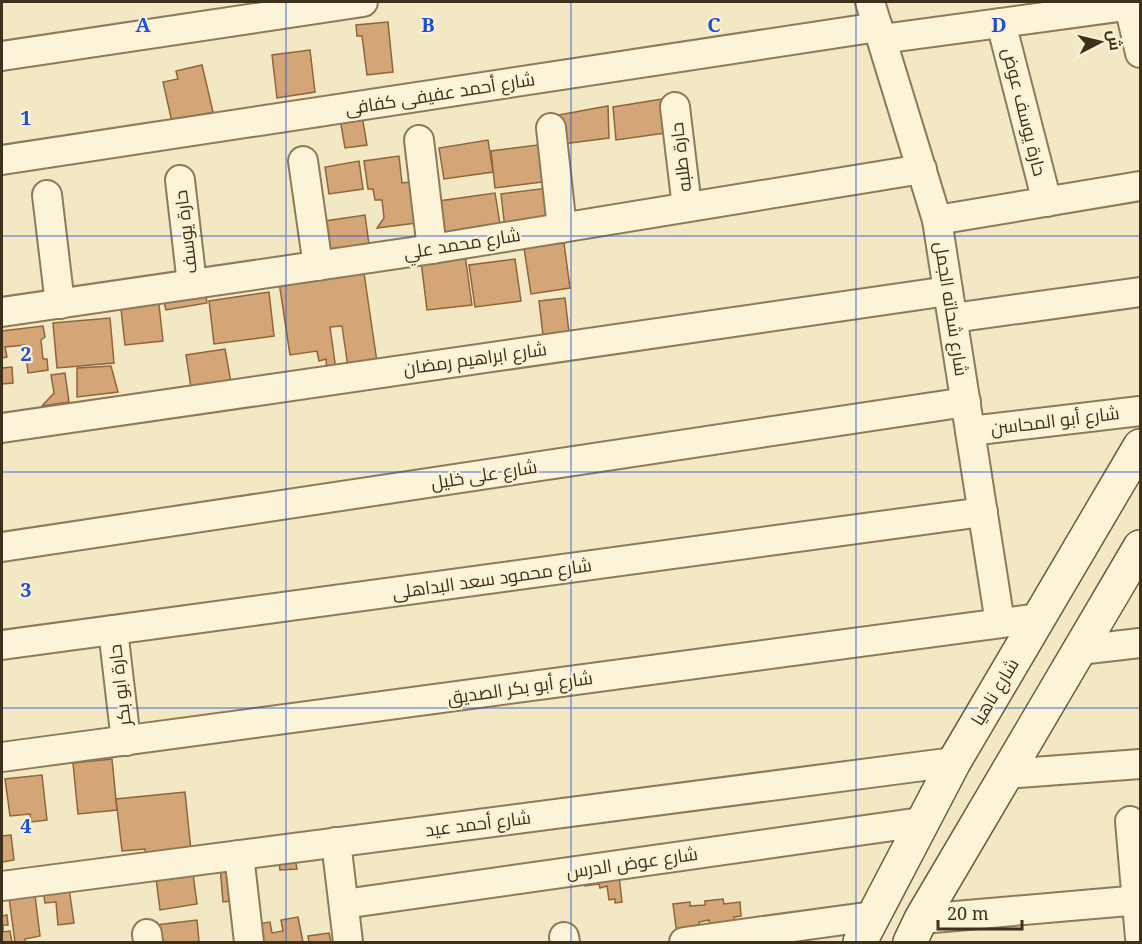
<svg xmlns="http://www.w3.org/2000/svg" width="1142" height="944" font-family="'Noto Serif',Cairo,serif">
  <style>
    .building { fill: #d4a576; stroke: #90653b; stroke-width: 1.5 }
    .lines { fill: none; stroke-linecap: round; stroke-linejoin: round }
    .minor-casing { stroke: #8f7a58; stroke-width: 32 }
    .secondary-casing { stroke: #705b3b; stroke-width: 36 }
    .minor { stroke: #fcf4d8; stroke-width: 28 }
    .secondary { stroke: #fcf4d8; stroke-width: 33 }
    .grid { fill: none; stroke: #1d4ed8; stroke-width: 1.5; stroke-opacity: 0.55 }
    .labels { text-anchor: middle; stroke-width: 4.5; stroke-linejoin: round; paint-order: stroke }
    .street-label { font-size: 18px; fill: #3d301d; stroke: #f9f1d4 }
    .grid-label { font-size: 20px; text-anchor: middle; font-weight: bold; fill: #1d4ed8; stroke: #f9f1d4; stroke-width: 4.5; stroke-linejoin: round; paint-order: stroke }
  </style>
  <rect width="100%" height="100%" fill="#f2e8c3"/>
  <g class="building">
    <polygon points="388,22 393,72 367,75 362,36 357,36 356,25"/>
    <polygon points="310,50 315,92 277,98 272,55"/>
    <polygon points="202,65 213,112 172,122 163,82 178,79 176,71"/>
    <polygon points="668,98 672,132 616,140 613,107"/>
    <polygon points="608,106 609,138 563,144 553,116"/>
    <polygon points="361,110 367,145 345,148 339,113"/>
    <polygon points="488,140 493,172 444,179 439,148"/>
    <polygon points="546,144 550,181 495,188 491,151"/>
    <polygon points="399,156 402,183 418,181 424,222 377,228 384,218 382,200 375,200 373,189 368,189 364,161"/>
    <polygon points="359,161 363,189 329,194 325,167"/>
    <polygon points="548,188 552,223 505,229 501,194"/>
    <polygon points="495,193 501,230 444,238 439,201"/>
    <polygon points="365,215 370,252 323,259 318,222"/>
    <polygon points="564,243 570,288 531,294 524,248"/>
    <polygon points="465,255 472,305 427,310 421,261"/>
    <polygon points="515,259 521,301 475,307 469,265"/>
    <polygon points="364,273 378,369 349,374 342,326 330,327 336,370 327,371 326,359 319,361 317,351 290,355 279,282"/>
    <polygon points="269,292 274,336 214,344 209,301"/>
    <polygon points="158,296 163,341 125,345 120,300"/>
    <polygon points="206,296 207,303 166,310 164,302"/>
    <polygon points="565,298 570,341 544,344 539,301"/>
    <polygon points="110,318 114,363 57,368 53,323"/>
    <polygon points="43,326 45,337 41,340 43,359 47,359 48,370 28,373 25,345 5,347 7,357 2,358 2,331"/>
    <polygon points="225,349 232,388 192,394 186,355"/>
    <polygon points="111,366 118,392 77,397 77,368"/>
    <polygon points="12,367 13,383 2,384 2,368"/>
    <polygon points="65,373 69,402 42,406 54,393 51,375"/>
    <polygon points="112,759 117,810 78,814 73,763"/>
    <polygon points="42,775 47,820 31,822 30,814 10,816 5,779"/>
    <polygon points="185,792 191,851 146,855 145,849 122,851 116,799"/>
    <polygon points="11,835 14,860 2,862 2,836"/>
    <polygon points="294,853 297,869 280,870 278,854"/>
    <polygon points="238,864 240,900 223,902 220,866"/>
    <polygon points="618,867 622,902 615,903 615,899 609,900 607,886 600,888 599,884 585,886 583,872"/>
    <polygon points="155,870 193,874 197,904 160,910"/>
    <polygon points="68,881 74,923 58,925 56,902 45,903 42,884"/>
    <polygon points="34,887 40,936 25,939 25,942 15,942 8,890"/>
    <polygon points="723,899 724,904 740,902 741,916 734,917 735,931 711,934 709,920 699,922 700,933 677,935 673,904 690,902 690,906 705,905 705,901"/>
    <polygon points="7,915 8,925 3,925 3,932 10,931 12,942 2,942 2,916"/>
    <polygon points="298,917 303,942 261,942 258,924 270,922 272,933 283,931 281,920"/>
    <polygon points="197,920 199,942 157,942 156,925"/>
    <polygon points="329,933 331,942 309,942 308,936"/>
  </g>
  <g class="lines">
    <defs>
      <g id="minor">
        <polyline points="870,2 937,220 1000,623"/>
        <polyline points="1129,5 1140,53"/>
        <polyline points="1001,23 1047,202"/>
        <polyline points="882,39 1140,4"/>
        <polyline points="2,56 363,2"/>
        <polyline points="675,107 687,207"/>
        <polyline points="551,128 562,228"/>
        <polyline points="419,140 432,249"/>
        <polyline points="2,160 878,27"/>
        <polyline points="303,161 318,266"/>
        <polyline points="180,180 192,284"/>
        <polyline points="47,195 60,304"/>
        <polyline points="937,220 1140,186"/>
        <polyline points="2,312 432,249 922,169"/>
        <polyline points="953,318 1140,292"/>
        <polyline points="2,428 948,291"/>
        <polyline points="970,431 1140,411"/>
        <polyline points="2,547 966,402"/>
        <polyline points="113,630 126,741"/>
        <polyline points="2,645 983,512"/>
        <polyline points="1079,650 1140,643"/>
        <polyline points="2,757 1039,618"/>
        <polyline points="1006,774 1140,764"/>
        <polyline points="1130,821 1140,938"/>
        <polyline points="336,842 348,942"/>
        <polyline points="239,855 249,942"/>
        <polyline points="2,886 954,762"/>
        <polyline points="344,904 921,822"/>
        <polyline points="921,919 1140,900"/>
        <polyline points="147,934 148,942"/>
        <polyline points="564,937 565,942"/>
        <polyline points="684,942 873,916"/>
      </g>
      <g id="secondary">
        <polyline points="860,942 954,762 1140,446"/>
        <polyline points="910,942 921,919 1140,547"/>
      </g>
    </defs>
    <use href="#minor" class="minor-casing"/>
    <use href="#secondary" class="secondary-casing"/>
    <use href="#minor" class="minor"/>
    <use href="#secondary" class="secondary"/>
  </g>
  <path class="grid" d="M 286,2 L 286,942M 571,2 L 571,942M 856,2 L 856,942M 2,236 L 1140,236M 2,472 L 1140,472M 2,708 L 1140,708"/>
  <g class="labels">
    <g class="street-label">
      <text transform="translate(440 94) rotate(-9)" y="6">شارع أحمد عفيفى كفافى</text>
      <text transform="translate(1024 112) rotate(76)" y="6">حارة يوسف عوض</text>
      <text transform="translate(681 157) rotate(-97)" y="6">حارة طلبه</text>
      <text transform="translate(186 232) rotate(-97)" y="6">حارة يوسف</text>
      <text transform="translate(462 244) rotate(-9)" y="6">شارع محمد علي</text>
      <text transform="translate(951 309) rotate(81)" y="6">شارع شحاته الجمل</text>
      <text transform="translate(475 359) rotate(-8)" y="6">شارع ابراهيم رمضان</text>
      <text transform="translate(1055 421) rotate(-7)" y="6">شارع أبو المحاسن</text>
      <text transform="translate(484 475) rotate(-9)" y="6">شارع على خليل</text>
      <text transform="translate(492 579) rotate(-8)" y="6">شارع محمود سعد البداهلى</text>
      <text transform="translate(120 685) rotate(-97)" y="6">حارة ابو بكر</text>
      <text transform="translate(520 688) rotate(-8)" y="6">شارع أبو بكر الصديق</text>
      <text transform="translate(995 692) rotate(-59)" y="6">شارع ناهيا</text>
      <text transform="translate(478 824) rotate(-7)" y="6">شارع أحمد عيد</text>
      <text transform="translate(632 863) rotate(-8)" y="6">شارع عوض الدرس</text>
    </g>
  </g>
  <g class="grid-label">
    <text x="143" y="32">A</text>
    <text x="428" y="32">B</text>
    <text x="714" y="32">C</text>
    <text x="999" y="32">D</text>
    <text x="26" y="125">1</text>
    <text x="26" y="361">2</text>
    <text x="26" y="597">3</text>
    <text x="26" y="833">4</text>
  </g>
  <rect width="1142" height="944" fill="none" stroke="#3d301d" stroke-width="6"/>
  <g transform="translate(1100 42) rotate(83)" stroke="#f9f1d4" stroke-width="4.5" paint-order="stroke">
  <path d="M0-4.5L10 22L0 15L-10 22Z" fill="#3d301d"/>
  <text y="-9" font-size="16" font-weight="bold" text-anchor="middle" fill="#3d301d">ش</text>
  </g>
  <path d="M938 920v9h84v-9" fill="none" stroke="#3d301d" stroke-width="3"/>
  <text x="947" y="920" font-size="18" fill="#3d301d" stroke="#f9f1d4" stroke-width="4.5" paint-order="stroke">20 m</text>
</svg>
